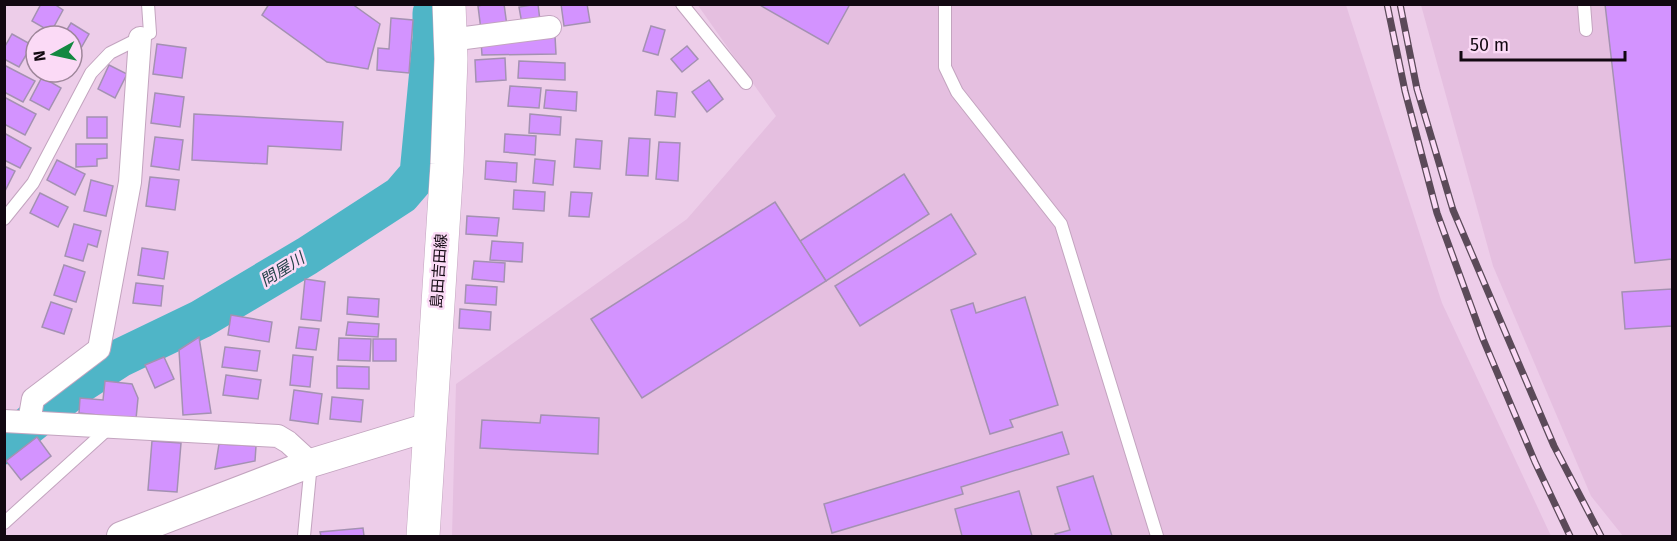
<svg xmlns="http://www.w3.org/2000/svg" width="1677" height="541" font-family="'Fira Sans','Noto Sans JP',sans-serif">
  <style>
    .built { fill: #e5bfe0 }
    .lines { fill: none; stroke-linecap: round; stroke-linejoin: round }
    .river { stroke: #4fb5c7; stroke-width: 39 }
    .building { fill: #d393ff; stroke: #a491b2; stroke-width: 1.5 }
    .service-casing { stroke: #c3a4bf; stroke-width: 14 }
    .minor-casing { stroke: #c3a4bf; stroke-width: 24 }
    .tertiary-casing { stroke: #c3a4bf; stroke-width: 30 }
    .primary-casing { stroke: #c3a4bf; stroke-width: 34 }
    .service { stroke: #fff; stroke-width: 12 }
    .minor { stroke: #fff; stroke-width: 22 }
    .tertiary { stroke: #fff; stroke-width: 28 }
    .primary { stroke: #fff; stroke-width: 33 }
    .rail-casing { stroke: #5b4a59; stroke-width: 7 }
    .rail { stroke: #fbdaf6; stroke-width: 4.5; stroke-dasharray: 14; stroke-linecap: butt }
    .labels { text-anchor: middle; stroke-width: 5; stroke-linejoin: round; paint-order: stroke }
    .street-label { font-size: 15px; fill: #120811; stroke: #fbdaf6 }
    .water-label { font-size: 16px; font-style: italic; fill: #25444a; stroke: #fbdaf6 }
  </style>
  <rect width="100%" height="100%" fill="#edcde9"/>
  <g class="built">
    <polygon points="697,4 1346,5 1442,303 1551,536 452,536 456,384 687,219 776,116"/>
    <polygon points="1421,5 1672,5 1672,536 1623,536 1591,496 1493,266"/>
  </g>
  <g class="lines">
    <polyline class="river" points="4,445 80,384 120,358 201,319 307,256 401,195 419,174 432,38 432,13"/>
  </g>
  <g class="building">
    <polygon points="41,4 54,4 63,10 51,32 32,21"/>
    <polygon points="269,4 352,4 380,24 368,69 327,62 262,15"/>
    <polygon points="487,4 504,4 507,26 481,30 478,6"/>
    <polygon points="538,4 540,21 522,24 519,7"/>
    <polygon points="561,4 587,4 590,22 564,26"/>
    <polygon points="758,4 850,4 828,44"/>
    <polygon points="1605,4 1672,4 1672,259 1635,263"/>
    <polygon points="391,18 413,20 409,73 377,70 378,48 389,49"/>
    <polygon points="71,23 89,34 73,62 72,62 72,36 63,36"/>
    <polygon points="651,26 665,30 658,55 643,51"/>
    <polygon points="12,34 32,45 19,67 4,59 4,48"/>
    <polygon points="555,36 556,54 482,55 481,41"/>
    <polygon points="157,44 186,48 182,78 153,74"/>
    <polygon points="687,46 698,59 682,72 671,59"/>
    <polygon points="505,58 506,80 476,82 475,60"/>
    <polygon points="519,61 565,63 565,80 518,78"/>
    <polygon points="4,65 35,81 23,102 4,92"/>
    <polygon points="109,65 127,74 115,98 98,89"/>
    <polygon points="42,77 61,88 49,110 30,100"/>
    <polygon points="709,80 723,99 707,112 692,92"/>
    <polygon points="510,86 541,88 539,108 508,106"/>
    <polygon points="546,90 577,92 576,111 544,108"/>
    <polygon points="657,91 677,93 675,117 655,115"/>
    <polygon points="155,93 184,97 180,127 151,123"/>
    <polygon points="4,97 36,114 25,135 4,124"/>
    <polygon points="194,114 343,122 341,150 268,146 267,164 192,160"/>
    <polygon points="530,114 561,117 560,135 529,133"/>
    <rect x="87" y="117" width="20" height="21"/>
    <polygon points="4,133 31,148 20,168 4,160"/>
    <polygon points="505,134 536,136 535,155 504,152"/>
    <polygon points="155,137 183,140 179,170 151,166"/>
    <polygon points="629,138 650,139 648,176 626,175"/>
    <polygon points="576,139 602,141 600,169 574,167"/>
    <polygon points="659,142 680,143 678,181 656,179"/>
    <polygon points="76,144 107,144 107,158 97,159 97,166 76,167"/>
    <polygon points="535,159 555,161 553,185 533,183"/>
    <polygon points="57,160 85,174 75,195 47,180"/>
    <polygon points="486,161 517,163 516,182 485,179"/>
    <polygon points="4,166 15,171 4,193"/>
    <polygon points="904,174 929,214 826,281 800,241"/>
    <polygon points="150,177 179,180 175,210 146,206"/>
    <polygon points="91,180 113,186 106,216 84,211"/>
    <polygon points="514,190 545,192 544,211 513,209"/>
    <polygon points="571,192 592,193 589,217 569,216"/>
    <polygon points="40,193 68,207 58,227 30,213"/>
    <polygon points="775,202 826,281 642,398 591,319"/>
    <polygon points="951,214 976,254 860,326 835,286"/>
    <polygon points="467,216 499,218 497,236 466,234"/>
    <polygon points="74,224 101,231 97,247 88,244 83,261 65,256"/>
    <polygon points="492,241 523,243 522,262 490,260"/>
    <polygon points="142,248 168,252 164,279 138,275"/>
    <polygon points="474,261 505,263 504,282 472,279"/>
    <polygon points="64,265 85,272 76,302 54,295"/>
    <polygon points="305,279 325,282 321,321 301,319"/>
    <polygon points="136,283 163,286 161,306 133,303"/>
    <polygon points="466,285 497,287 496,305 465,303"/>
    <polygon points="1672,289 1672,326 1625,329 1622,292"/>
    <polygon points="348,297 379,299 378,317 347,314"/>
    <polygon points="1025,297 1058,405 1010,420 1013,427 990,434 951,310 973,303 976,313"/>
    <polygon points="51,302 72,309 64,334 42,327"/>
    <polygon points="460,309 491,312 490,330 459,328"/>
    <polygon points="231,315 272,322 269,342 228,335"/>
    <polygon points="348,322 379,324 378,337 346,335"/>
    <polygon points="299,327 319,329 316,350 296,348"/>
    <polygon points="199,337 211,413 183,415 179,350"/>
    <polygon points="339,338 371,339 370,361 338,360"/>
    <rect x="373" y="339" width="23" height="22"/>
    <polygon points="225,347 260,351 257,371 222,367"/>
    <polygon points="293,355 313,357 310,387 290,385"/>
    <polygon points="164,357 174,379 155,388 145,365"/>
    <polygon points="337,366 369,367 369,389 337,388"/>
    <polygon points="226,375 261,380 258,399 223,395"/>
    <polygon points="105,381 132,384 138,398 136,419 79,413 80,398 103,400"/>
    <polygon points="294,390 322,394 318,424 290,420"/>
    <polygon points="332,397 363,400 361,422 330,419"/>
    <polygon points="541,415 599,418 598,454 480,448 482,420 540,423"/>
    <polygon points="1062,432 1069,454 961,487 963,494 832,533 824,504"/>
    <polygon points="37,437 51,456 21,480 6,461"/>
    <polygon points="152,441 181,443 177,492 148,490"/>
    <polygon points="219,444 256,446 255,461 215,469"/>
    <polygon points="1093,476 1112,536 1056,536 1055,534 1070,530 1057,487"/>
    <polygon points="1019,491 1032,536 962,536 955,509"/>
    <polygon points="363,528 364,536 321,536 320,532"/>
  </g>
  <g class="lines">
    <defs>
      <g id="service">
        <polyline points="682,4 746,83"/>
        <polyline points="945,4 945,67 957,92 1061,224 1157,536"/>
        <polyline points="1584,4 1586,30"/>
        <polyline points="4,219 33,183 91,73 110,53 150,33 148,4"/>
        <polyline points="4,523 110,427"/>
        <polyline points="304,536 311,463"/>
      </g>
      <g id="minor">
        <polyline points="450,40 550,27"/>
        <polyline points="4,421 278,436 288,442 311,463"/>
        <polyline points="29,422 33,399 99,349 130,182 140,38"/>
      </g>
      <polyline id="tertiary" points="121,536 311,463 429,427"/>
      <polyline id="primary" points="423,536 447,164 451,59 449,4"/>
    </defs>
    <use href="#service" class="service-casing"/>
    <use href="#minor" class="minor-casing"/>
    <use href="#tertiary" class="tertiary-casing"/>
    <use href="#primary" class="primary-casing"/>
    <use href="#service" class="service"/>
    <use href="#minor" class="minor"/>
    <use href="#tertiary" class="tertiary"/>
    <use href="#primary" class="primary"/>
    <defs>
      <g id="rail">
        <polyline points="1387,4 1405,91 1437,213 1483,339 1535,462 1570,536"/>
        <polyline points="1400,4 1417,89 1453,210 1554,446 1601,536"/>
      </g>
    </defs>
    <use href="#rail" class="rail-casing"/>
    <use href="#rail" class="rail"/>
  </g>
  <g class="labels">
    <g class="street-label">
      <text transform="translate(439 271) rotate(-86)" y="5">島田吉田線</text>
    </g>
    <g class="water-label">
      <text transform="translate(282 269) rotate(-32)" y="6">問屋川</text>
    </g>
  </g>
  <rect width="1677" height="541" fill="none" stroke="#120811" stroke-width="12"/>
  <g transform="translate(54 54) rotate(262)"><circle r="28" fill="#fbdaf6" stroke="#9e869a" stroke-width="1.5"/>
  <path d="M0-4.5L10 22L0 15L-10 22Z" fill="#138841"/>
  <text y="-9" font-size="16" font-weight="bold" text-anchor="middle" fill="#120811">N</text>
  </g>
  <path d="M1461 51v9h164v-9" fill="none" stroke="#120811" stroke-width="3"/>
  <text x="1470" y="51" font-size="18" fill="#120811" stroke="#fbdaf6" stroke-width="4.5" paint-order="stroke">50 m</text>
</svg>
